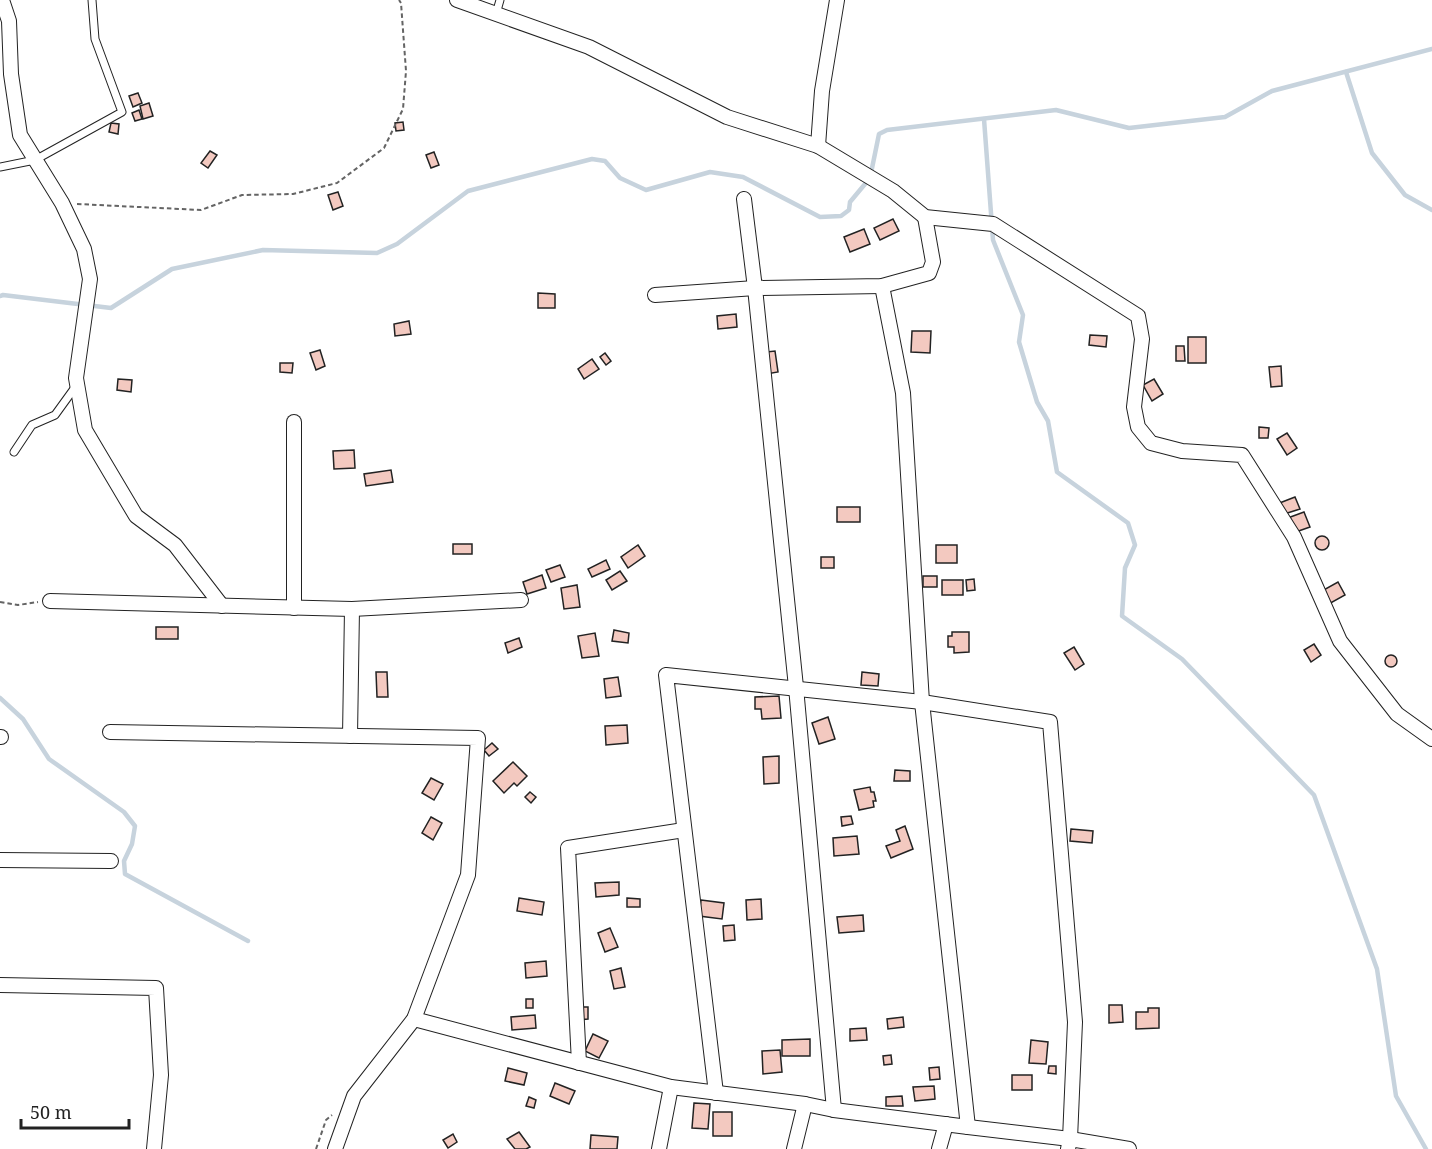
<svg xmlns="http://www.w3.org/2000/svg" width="1432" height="1149" font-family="'Noto Serif',serif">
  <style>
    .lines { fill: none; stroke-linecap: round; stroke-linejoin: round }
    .stream { stroke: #c7d3dd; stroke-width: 4.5 }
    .building { fill: #f3c9c0; stroke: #222; stroke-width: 1.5 }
    .service-casing { stroke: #222; stroke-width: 9 }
    .minor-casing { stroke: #222; stroke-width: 16 }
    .path { stroke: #646464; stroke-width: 2; stroke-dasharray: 4.5 3; stroke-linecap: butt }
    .service { stroke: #fff; stroke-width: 7 }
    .minor { stroke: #fff; stroke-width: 14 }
  </style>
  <rect width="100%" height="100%" fill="#fff"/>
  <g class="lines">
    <g class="stream">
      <polyline points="1346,72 1372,153 1405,195 1432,210"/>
      <polyline points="984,119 993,240 1023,315 1019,342 1037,402 1048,421 1057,472 1128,523 1135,545 1125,568 1122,616 1182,659 1314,795 1377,969 1396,1096 1426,1149"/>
      <polyline points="0,296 3,295 111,308 172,269 263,250 377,253 397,244 468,191 592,159 605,161 620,178 646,190 710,172 743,177 820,217 841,216 849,210 850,202 870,178 879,134 887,130 1056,110 1129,128 1225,117 1272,91 1432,49"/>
      <polyline points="0,698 23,719 49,759 124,812 135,826 132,844 124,861 125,874 248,941"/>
    </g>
  </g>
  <g class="building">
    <polygon points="138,93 142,103 133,107 129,96"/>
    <polygon points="149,103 153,116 143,119 140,106"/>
    <polygon points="139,110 142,119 135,121 132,113"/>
    <polygon points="403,122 404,130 396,131 395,123"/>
    <polygon points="111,123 119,124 118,134 109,132"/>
    <polygon points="210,151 217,155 208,168 201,163"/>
    <polygon points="434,152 439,165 431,168 426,155"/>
    <polygon points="338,192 343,206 333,210 328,195"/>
    <polygon points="893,219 899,231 880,240 874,228"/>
    <polygon points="864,229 870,244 850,252 844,237"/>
    <polygon points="538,293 555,294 555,308 538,308"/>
    <polygon points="736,314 737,327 718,329 717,316"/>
    <polygon points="409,321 411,334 395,336 394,324"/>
    <polygon points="912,331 931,331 930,353 911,352"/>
    <polygon points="1090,335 1107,336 1106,347 1089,345"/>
    <rect x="1188" y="337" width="18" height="26"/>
    <polygon points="1176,346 1184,346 1185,361 1176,361"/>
    <polygon points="320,350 325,366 316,370 310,353"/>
    <polygon points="775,351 778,372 761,375 758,353"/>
    <polygon points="605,353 611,361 606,365 600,357"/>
    <polygon points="592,359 599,369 584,379 578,369"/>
    <polygon points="280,363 293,363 292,373 280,372"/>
    <polygon points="1281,366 1282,386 1271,387 1269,367"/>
    <polygon points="118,379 132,380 131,392 117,390"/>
    <polygon points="1154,379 1163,394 1152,401 1143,385"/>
    <polygon points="1259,427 1269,428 1268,438 1259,438"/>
    <polygon points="1287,433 1297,448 1287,455 1277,439"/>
    <polygon points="354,450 355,468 334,469 333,451"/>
    <polygon points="391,470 393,482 366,486 364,474"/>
    <polygon points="1295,497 1300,509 1281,515 1277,504"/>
    <rect x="837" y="507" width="23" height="15"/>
    <polygon points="1304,512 1310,527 1290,534 1285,519"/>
    <circle cx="1322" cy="543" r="7"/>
    <rect x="453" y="544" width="19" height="10"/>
    <polygon points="638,545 645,556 628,568 621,557"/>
    <rect x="936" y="545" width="21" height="18"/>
    <rect x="821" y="557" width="13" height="11"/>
    <polygon points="606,560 610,569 592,577 588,569"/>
    <polygon points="560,565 565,577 551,582 546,570"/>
    <polygon points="620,571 627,581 612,590 606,580"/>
    <polygon points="542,575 546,588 527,594 523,582"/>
    <rect x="923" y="576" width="14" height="11"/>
    <polygon points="974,579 975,590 967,591 966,580"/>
    <rect x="942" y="580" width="21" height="15"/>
    <polygon points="1338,582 1345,595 1327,605 1320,592"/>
    <polygon points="577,585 580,607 564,609 561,588"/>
    <rect x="156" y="627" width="22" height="12"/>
    <polygon points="614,630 629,633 628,643 612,641"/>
    <polygon points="952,632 969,632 969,652 954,653 954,647 948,647 948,636 952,636"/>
    <polygon points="595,633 599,656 582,658 578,636"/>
    <polygon points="519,638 522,647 508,653 505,643"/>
    <polygon points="1314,644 1321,655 1311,662 1304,650"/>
    <polygon points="1074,647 1084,664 1075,670 1064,653"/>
    <circle cx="1391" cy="661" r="6"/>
    <polygon points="376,672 387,672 388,697 377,697"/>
    <polygon points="862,672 879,674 878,686 861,685"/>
    <polygon points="618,677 621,696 606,698 604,679"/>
    <polygon points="779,696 781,718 762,719 761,709 755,709 755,697"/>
    <polygon points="828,717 835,739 819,744 812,723"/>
    <polygon points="627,725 628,743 606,745 605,726"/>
    <polygon points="492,743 498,749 489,756 484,750"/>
    <polygon points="779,756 779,783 764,784 763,757"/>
    <polygon points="513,762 527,776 517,786 514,783 504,793 493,781"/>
    <polygon points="895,770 910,771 910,781 894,781"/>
    <polygon points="431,778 443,784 434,800 422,793"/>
    <polygon points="870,787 871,792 874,792 876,801 873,801 874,807 859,810 854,790"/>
    <polygon points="530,792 536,797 531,803 525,797"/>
    <polygon points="851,816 853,824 842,826 841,817"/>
    <polygon points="431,817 442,823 433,840 422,833"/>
    <polygon points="905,826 913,849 891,858 886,846 900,841 896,830"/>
    <polygon points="1071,829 1093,831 1092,843 1070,841"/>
    <polygon points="857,836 859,854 834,856 833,838"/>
    <polygon points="619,882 619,895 596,897 595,883"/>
    <polygon points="519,898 544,902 542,915 517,911"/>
    <polygon points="627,898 640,899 640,907 627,907"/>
    <polygon points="761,899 762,919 747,920 746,900"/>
    <polygon points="701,900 724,903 722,919 699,916"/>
    <polygon points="863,915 864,931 839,933 837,917"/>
    <polygon points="734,925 735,940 724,941 723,926"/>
    <polygon points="610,928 618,947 605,952 598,933"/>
    <polygon points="546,961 547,976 526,978 525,963"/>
    <polygon points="621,968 625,987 614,989 610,971"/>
    <rect x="526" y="999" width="7" height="9"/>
    <polygon points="1109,1005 1122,1005 1123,1022 1109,1023"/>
    <polygon points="578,1007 588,1007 588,1019 578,1020"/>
    <polygon points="1148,1008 1159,1008 1159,1028 1136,1029 1136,1012 1148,1012"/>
    <polygon points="535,1015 536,1028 512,1030 511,1017"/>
    <polygon points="903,1017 904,1027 888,1029 887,1019"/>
    <polygon points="866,1028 867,1040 850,1041 850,1029"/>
    <polygon points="593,1034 608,1041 599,1058 585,1051"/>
    <polygon points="810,1039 810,1056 782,1056 782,1040"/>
    <polygon points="1031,1040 1048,1042 1046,1064 1029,1063"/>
    <polygon points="780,1050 782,1072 763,1074 762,1051"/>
    <polygon points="891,1055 892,1064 884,1065 883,1056"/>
    <polygon points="1049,1066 1056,1066 1056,1074 1048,1073"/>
    <polygon points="939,1067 940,1079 930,1080 929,1068"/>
    <polygon points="508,1068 527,1073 524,1085 505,1081"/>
    <rect x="1012" y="1075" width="20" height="15"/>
    <polygon points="555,1083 575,1091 569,1104 550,1096"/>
    <polygon points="934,1086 935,1099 915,1101 913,1087"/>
    <polygon points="902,1096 903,1106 886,1106 886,1097"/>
    <polygon points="529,1097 536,1100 534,1108 526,1106"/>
    <polygon points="694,1103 710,1104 708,1129 692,1128"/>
    <rect x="713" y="1112" width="19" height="24"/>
    <polygon points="519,1132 530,1147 526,1149 515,1149 507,1139"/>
    <polygon points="453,1134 457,1142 448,1148 443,1140"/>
    <polygon points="591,1135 618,1137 617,1149 590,1149"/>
  </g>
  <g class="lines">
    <defs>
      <g id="service">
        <polyline points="496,14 500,0"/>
        <polyline points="0,167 35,160 122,112 95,39 92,0"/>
        <polyline points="14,452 32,425 55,415 76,386"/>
      </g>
      <g id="minor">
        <polyline points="2,0 9,21 11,74 20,135 62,203 84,249 90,279 76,378 85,430 136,516 175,545 222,606"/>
        <polyline points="457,0 589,47 727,117 818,146 893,191 925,217 993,224 1138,316 1142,339 1134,407 1138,427 1151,443 1182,451 1242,455 1294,537 1340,641 1397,714 1432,739"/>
        <polyline points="818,146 822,91 837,0"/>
        <polyline points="744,199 755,288 796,687 834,1110"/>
        <polyline points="882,286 903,393 922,702 968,1127"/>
        <polyline points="655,295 755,288 882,286 929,273 933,262 925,217"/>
        <polyline points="294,422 294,608"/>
        <polyline points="50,601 352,609 521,600"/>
        <polyline points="110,732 478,738 468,875 414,1019 354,1096 335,1149"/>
        <polyline points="350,736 352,609"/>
        <polyline points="0,737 1,737"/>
        <polyline points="0,860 111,861"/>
        <polyline points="0,985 156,988 161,1075 154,1149"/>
        <polyline points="414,1019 671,1087 805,1104 834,1110 968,1127 1070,1139 1129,1149"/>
        <polyline points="579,1063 568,848 684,830"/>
        <polyline points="716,1093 666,675 922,702 1050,722 1075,1022 1070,1139 1068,1149"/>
        <polyline points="659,1149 671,1087"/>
        <polyline points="794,1149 805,1104"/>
        <polyline points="939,1149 946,1124"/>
      </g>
    </defs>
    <use href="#service" class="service-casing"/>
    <use href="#minor" class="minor-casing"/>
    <g class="path">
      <polyline points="77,204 201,210 242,195 293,194 337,183 384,148 403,109 406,71 401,3 399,0"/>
      <polyline points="0,602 18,605 38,602"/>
      <polyline points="316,1149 326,1120 332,1115"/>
    </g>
    <use href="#service" class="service"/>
    <use href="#minor" class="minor"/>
  </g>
  <path d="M21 1119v9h108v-9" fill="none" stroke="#222222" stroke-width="3"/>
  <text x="30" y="1119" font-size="18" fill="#222222" stroke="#ffffff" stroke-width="4.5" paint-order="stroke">50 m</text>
</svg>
